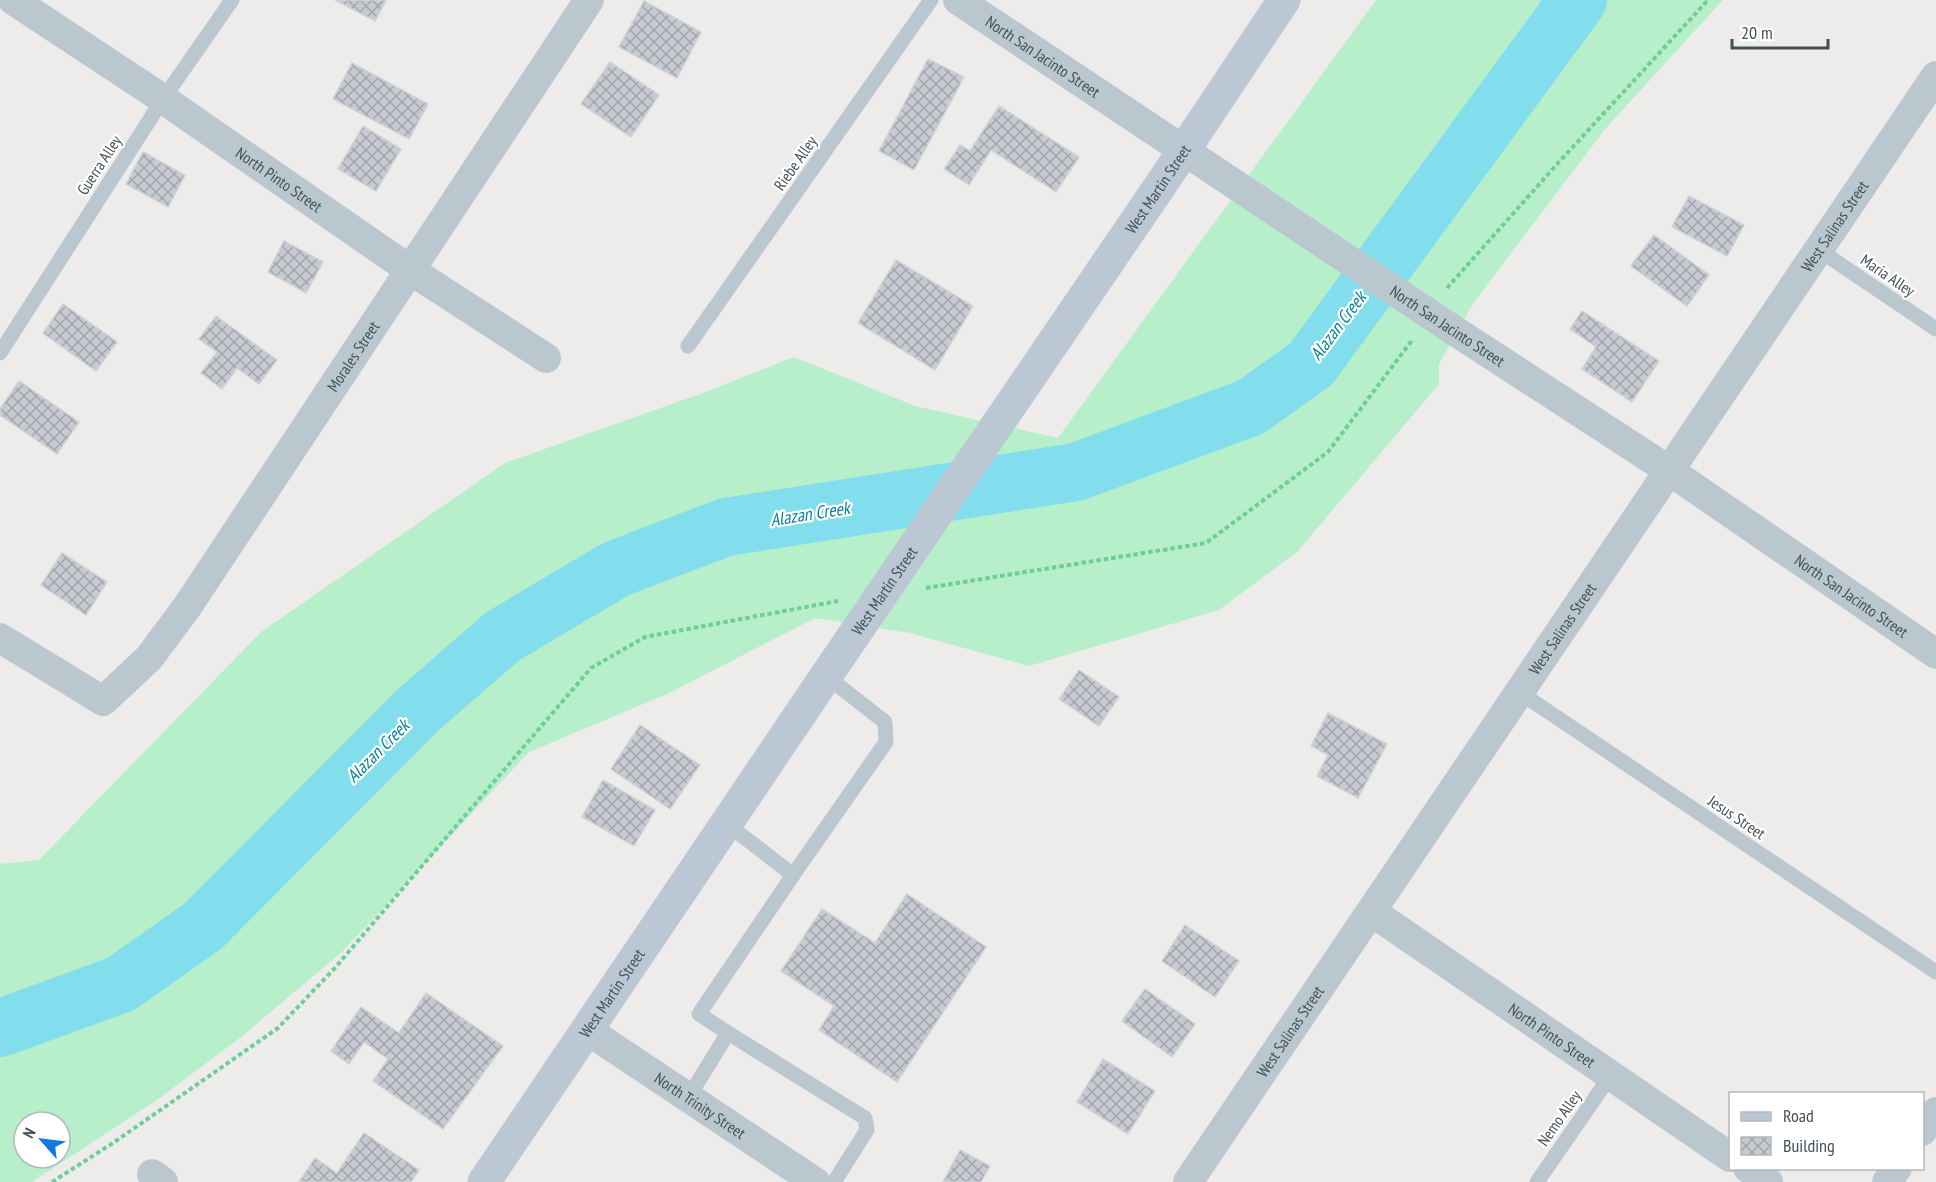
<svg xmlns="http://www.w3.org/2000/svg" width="1936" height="1182" font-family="'PT Sans Narrow',sans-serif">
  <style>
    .grass { fill: #b6efc9; fill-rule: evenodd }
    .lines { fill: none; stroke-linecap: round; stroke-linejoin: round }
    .river { stroke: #82dded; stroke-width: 58 }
    .building { fill: url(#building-cross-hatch); stroke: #cfd2d7; stroke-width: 1.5 }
    .path { stroke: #6ecd99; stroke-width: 4; stroke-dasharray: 4.5 3; stroke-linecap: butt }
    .lane { stroke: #bbc7cf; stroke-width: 15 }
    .street { stroke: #bbc7cf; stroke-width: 30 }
    .secondary { stroke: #bbc8d3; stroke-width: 33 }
    .labels { text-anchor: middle; stroke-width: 4.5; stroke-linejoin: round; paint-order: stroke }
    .street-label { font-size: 16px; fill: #435059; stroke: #fff }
    .water-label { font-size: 18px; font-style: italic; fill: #098298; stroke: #fff }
  </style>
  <defs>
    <pattern id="building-cross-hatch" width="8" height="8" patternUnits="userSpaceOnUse" patternTransform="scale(1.5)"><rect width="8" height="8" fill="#c8cad1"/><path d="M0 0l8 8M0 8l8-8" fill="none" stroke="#a4a6ad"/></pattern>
  </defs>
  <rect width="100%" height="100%" fill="#eeebeb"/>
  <path class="grass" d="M 1376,0 L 1723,0 L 1606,128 L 1474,302 L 1439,364 L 1439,384 L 1298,551 L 1219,610 L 1029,666 L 910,633 L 815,618 L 667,694 L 529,752 L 343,951 L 241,1037 L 157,1100 L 32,1182 L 0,1182 L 0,864 L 39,860 L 261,632 L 505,463 L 703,393 L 794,357 L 915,406 L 1058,438 ZM 24,1122 L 60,1122 L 60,1158 L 24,1158 Z"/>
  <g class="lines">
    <polyline class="river" points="0,1028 121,984 203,926 418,710 503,636 616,569 726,527 1076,472 1251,407 1311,364 1578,0"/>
  </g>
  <g class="building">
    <polygon points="335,0 386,0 375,21"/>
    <polygon points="644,1 701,32 677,78 619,47"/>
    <polygon points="928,59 964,77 914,170 879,151"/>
    <polygon points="610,62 659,95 631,137 581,104"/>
    <polygon points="352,63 428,104 409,139 333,99"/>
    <polygon points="999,106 1079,157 1056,192 991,150 969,185 944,169 960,145 970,151"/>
    <polygon points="363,126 401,149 376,191 338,169"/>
    <polygon points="143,152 185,175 168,207 126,184"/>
    <polygon points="1689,196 1744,225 1727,256 1672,227"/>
    <polygon points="1654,235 1709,275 1687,306 1631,266"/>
    <polygon points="284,241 323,262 306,293 268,272"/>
    <polygon points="896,260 973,306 935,370 858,323"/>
    <polygon points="63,304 117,342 96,371 43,333"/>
    <polygon points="1582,311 1659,361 1632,402 1582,369 1596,347 1570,329"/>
    <polygon points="216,316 277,360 259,384 237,368 222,389 201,373 217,352 199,339"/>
    <polygon points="19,381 79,422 57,454 0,415 0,409"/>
    <polygon points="62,553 107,582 86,615 41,585"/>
    <polygon points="1079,670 1119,697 1099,726 1059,699"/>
    <polygon points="1328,713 1387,744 1358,798 1317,776 1328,755 1311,746"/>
    <polygon points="640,725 700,765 670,809 611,769"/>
    <polygon points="603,780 655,810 634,846 582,817"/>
    <polygon points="907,894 986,947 897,1082 819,1030 834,1006 781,971 822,909 875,943"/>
    <polygon points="1185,925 1239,961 1215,997 1162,961"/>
    <polygon points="1145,989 1195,1024 1172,1057 1122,1021"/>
    <polygon points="426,993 503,1046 443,1129 373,1081 388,1059 364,1042 349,1064 331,1051 361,1007 399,1033"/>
    <polygon points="1103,1059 1155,1091 1128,1134 1077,1102"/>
    <polygon points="364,1133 419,1170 411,1182 299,1182 315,1158 337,1173"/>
    <polygon points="960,1150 990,1166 981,1182 943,1182"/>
  </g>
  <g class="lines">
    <g class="path">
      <polyline points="1447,288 1559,162 1708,0"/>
      <polyline points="926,588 1206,543 1328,452 1413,339"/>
      <polyline points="52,1182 113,1143 278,1028 334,969 591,668 645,637 838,601"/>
    </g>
    <g class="lane">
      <polyline points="1819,250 1936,329"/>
      <polyline points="688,346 931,0"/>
      <polyline points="0,353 163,99 232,0"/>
      <polyline points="1519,692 1936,972"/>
      <polyline points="793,875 886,742 885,722 826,676"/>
      <polyline points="728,1033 865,1118 867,1130 834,1182"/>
      <polyline points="688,1098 728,1033 699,1014 793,875 727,824"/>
      <polyline points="1537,1182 1611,1075"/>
    </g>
    <g class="street">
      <path id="s1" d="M 13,0 L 163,99 L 410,270 L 546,358"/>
      <path id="s2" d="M 958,0 L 1455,331 L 1670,471 L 1936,654"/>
      <path id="s3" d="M 0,638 L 103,701 L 149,658 L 187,607 L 589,0"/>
      <path id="s4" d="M 1372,912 L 1730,1157"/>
      <path id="s5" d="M 587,1030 L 815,1182"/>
      <polyline points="1922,1131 1936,1112"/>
      <polyline points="1748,1168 1768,1182"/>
      <polyline points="152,1174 163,1182"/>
      <path id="s6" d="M 1188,1182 L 1936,76"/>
      <polyline points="1887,1182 1897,1168"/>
    </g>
    <path class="secondary" id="s7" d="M 484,1182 L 826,676 L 1164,180 L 1284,0"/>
  </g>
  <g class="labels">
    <g class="street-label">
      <text dy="6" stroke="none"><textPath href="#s2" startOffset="102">North San Jacinto Street</textPath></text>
      <text transform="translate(795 163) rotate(-55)" y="6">Riebe Alley</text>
      <text transform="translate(99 165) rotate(-57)" y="6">Guerra Alley</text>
      <text dy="6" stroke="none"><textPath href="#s1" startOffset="321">North Pinto Street</textPath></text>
      <text dy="6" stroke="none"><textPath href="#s7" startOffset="1200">West Martin Street</textPath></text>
      <text dy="6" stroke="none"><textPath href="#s6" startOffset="1154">West Salinas Street</textPath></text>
      <text transform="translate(1888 275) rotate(34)" y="6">Maria Alley</text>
      <text dy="6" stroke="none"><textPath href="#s2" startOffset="588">North San Jacinto Street</textPath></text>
      <text dy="6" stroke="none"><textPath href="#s3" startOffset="548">Morales Street</textPath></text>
      <text dy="6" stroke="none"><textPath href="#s7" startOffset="714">West Martin Street</textPath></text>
      <text dy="6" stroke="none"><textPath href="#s2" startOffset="1074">North San Jacinto Street</textPath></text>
      <text dy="6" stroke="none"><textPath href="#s6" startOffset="668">West Salinas Street</textPath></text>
      <text transform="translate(1737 817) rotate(34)" y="6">Jesus Street</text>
      <text dy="6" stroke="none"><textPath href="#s7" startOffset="228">West Martin Street</textPath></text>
      <text dy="6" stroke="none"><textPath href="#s6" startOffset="182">West Salinas Street</textPath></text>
      <text dy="6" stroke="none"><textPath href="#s4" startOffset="218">North Pinto Street</textPath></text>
      <text dy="6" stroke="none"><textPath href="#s5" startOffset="136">North Trinity Street</textPath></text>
      <text transform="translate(1559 1118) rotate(-55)" y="6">Nemo Alley</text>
    </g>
    <g class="water-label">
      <text transform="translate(1338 326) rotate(-53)" y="6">Alazan Creek</text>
      <text transform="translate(810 514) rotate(-9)" y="6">Alazan Creek</text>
      <text transform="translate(378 751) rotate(-45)" y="6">Alazan Creek</text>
    </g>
  </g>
  <rect x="1729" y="1092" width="195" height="78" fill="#ffffff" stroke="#b4b9bd" stroke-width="1.5"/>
  <rect x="1741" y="1112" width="30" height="9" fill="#bbc8d3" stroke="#b4b9bd" stroke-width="1.5"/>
  <text x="1783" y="1122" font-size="18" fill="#435059">Road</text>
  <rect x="1741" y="1137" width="30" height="18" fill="url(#building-cross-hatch)" stroke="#b4b9bd" stroke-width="1.5"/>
  <text x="1783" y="1152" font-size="18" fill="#435059">Building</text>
  <g transform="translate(42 1140) rotate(298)"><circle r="28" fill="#ffffff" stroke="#b4b9bd" stroke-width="1.5"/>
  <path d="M0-4.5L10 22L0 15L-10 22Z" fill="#1478df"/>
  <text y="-9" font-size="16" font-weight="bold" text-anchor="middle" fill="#435059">N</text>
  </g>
  <path d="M1732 39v9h96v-9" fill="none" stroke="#435059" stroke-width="3"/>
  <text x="1741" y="39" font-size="18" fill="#435059" stroke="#ffffff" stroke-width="4.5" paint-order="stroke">20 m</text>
</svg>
